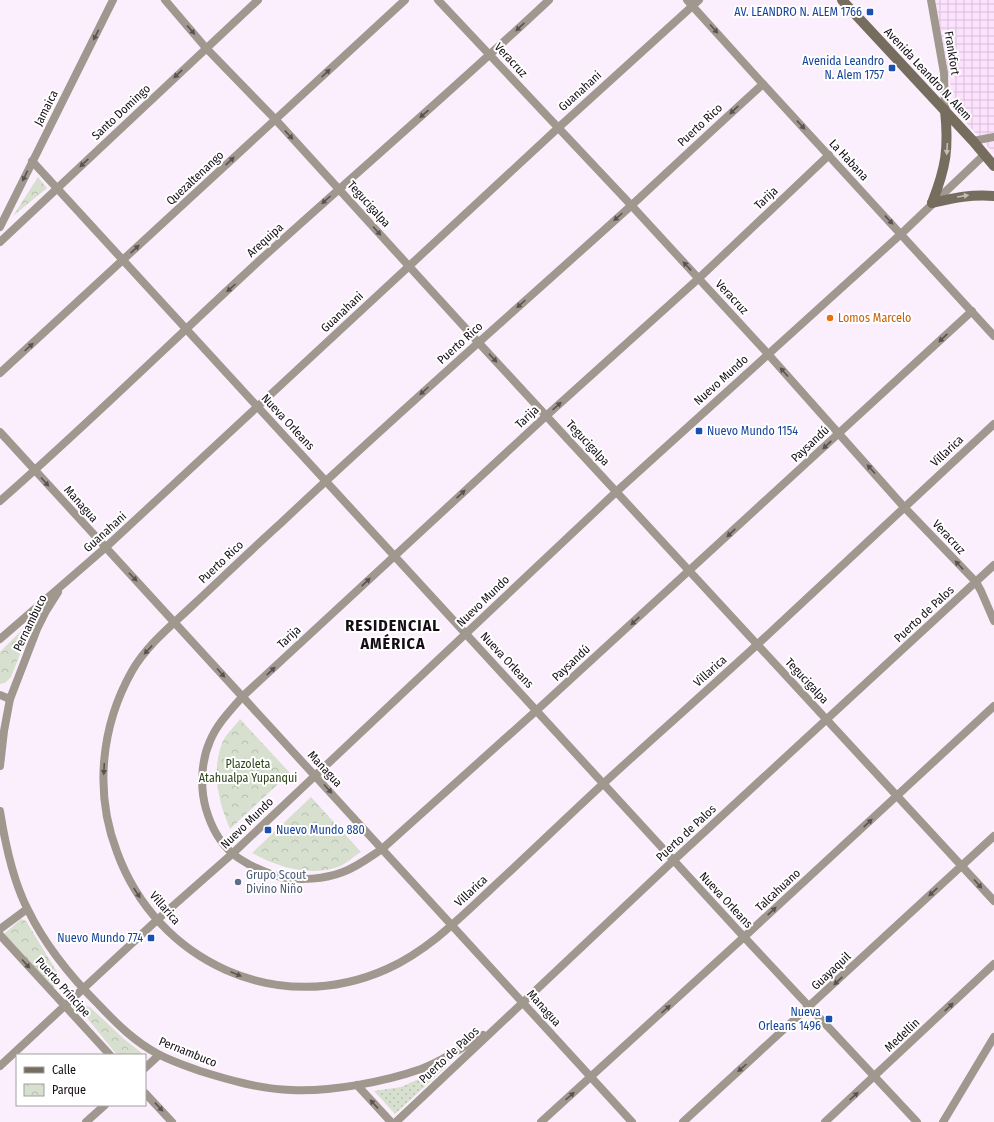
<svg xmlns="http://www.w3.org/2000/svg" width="994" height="1122" font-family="'Fira Sans Condensed',sans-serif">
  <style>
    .industrial { fill: url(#industrial-grid) }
    .grass { fill: url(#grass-dots) }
    .park { fill: url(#park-crowns) }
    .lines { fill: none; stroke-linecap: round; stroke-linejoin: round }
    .minor { stroke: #a0988e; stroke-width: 8 }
    .secondary { stroke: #776d5e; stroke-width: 10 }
    .oneway { fill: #5a5352 }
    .oneway2 { fill: #c2bdb7 }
    .transit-dot { fill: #1a4fb4; stroke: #fff; stroke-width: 1.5 }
    .food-dot { fill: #e8710a; stroke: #fff; stroke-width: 1.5 }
    .service-dot { fill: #5c6f8a; stroke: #fff; stroke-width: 1.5 }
    .labels { text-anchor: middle; stroke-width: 4; stroke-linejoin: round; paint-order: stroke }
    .transit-label { font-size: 12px; fill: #164399; stroke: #fff; text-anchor: end }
    .street-label { font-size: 12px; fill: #150e16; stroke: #fff }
    .food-label { font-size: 12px; fill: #c56008; stroke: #fff; text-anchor: start }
    .park-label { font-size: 12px; fill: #304419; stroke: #fff }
    .service-label { font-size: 12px; fill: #4e5e75; stroke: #fff; text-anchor: start }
    .district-label { font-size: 16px; font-weight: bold; letter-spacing: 1px; fill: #150e16; stroke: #fff }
  </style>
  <defs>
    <pattern id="industrial-grid" width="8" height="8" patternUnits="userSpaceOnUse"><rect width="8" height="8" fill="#fde2fe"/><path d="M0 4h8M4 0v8" fill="none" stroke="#d8c1d9"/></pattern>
    <pattern id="grass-dots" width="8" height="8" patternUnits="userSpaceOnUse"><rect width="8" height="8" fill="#d7e0cf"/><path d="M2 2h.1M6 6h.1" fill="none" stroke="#b8bfb1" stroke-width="1.8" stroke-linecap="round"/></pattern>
    <pattern id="park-crowns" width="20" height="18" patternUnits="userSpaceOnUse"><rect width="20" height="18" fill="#d7e0cf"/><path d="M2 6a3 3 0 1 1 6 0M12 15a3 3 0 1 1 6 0" fill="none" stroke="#b8bfb1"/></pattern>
  </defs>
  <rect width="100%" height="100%" fill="#fceffd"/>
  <polygon class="industrial" points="935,0 994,0 994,154 955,110"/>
  <polygon class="grass" points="447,1066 395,1114 374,1091 401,1087"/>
  <g class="park">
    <polygon points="38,177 47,188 13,216"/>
    <polygon points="35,617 11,677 5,683 0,684 0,652"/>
    <path d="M 240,719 L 290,773 L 230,829 C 218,802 211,769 223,741 C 227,733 235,726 240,719 Z"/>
    <path d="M 311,797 L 361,852 C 354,856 346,864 338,867 C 309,877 277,867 252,853 Z"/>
    <polygon points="21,919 26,921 62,980 52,989 4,934"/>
    <polygon points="81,1004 90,1007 124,1039 142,1053 140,1055 117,1055 83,1013"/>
  </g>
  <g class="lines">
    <g class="minor">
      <polyline points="165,0 206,48 275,119 478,342 994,901"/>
      <polyline points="438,0 631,205 768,354 904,507 976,582 981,591 994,621"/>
      <polyline points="687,0 763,84 994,336"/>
      <polyline points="931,0 944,73 945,110"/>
      <path d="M 763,84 C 719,124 676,164 633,204 C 516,310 396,414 281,523 C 251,550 222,578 192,606 C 171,626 147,645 132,671 C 101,726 94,792 117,852 C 157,962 278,1018 387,969 C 427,951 459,919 491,889 C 529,854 566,818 604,783 C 655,736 708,690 760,642 C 838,570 916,496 994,424"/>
      <polyline points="973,141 994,137"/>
      <path d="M 829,155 L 698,279 L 546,416 L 242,697 C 230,711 217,724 210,741 C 201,761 200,788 206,809 C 211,826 218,841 232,853 C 237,858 245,862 252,866 C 261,870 271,875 281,877 C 300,881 325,879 343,872 C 357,867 370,857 382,849 L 537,710 L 972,311"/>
      <polyline points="32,161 744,937 917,1122"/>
      <polyline points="0,227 113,0"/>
      <polyline points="0,242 258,0"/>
      <polyline points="0,373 405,0"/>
      <polyline points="0,432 632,1122"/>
      <path d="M 0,501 C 89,423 173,340 260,260 C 356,173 454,89 549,0"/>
      <polyline points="0,639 105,548 558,128 699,0"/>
      <polyline points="0,695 10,699"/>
      <polyline points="0,766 4,731 10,699 37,629 46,611 58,592"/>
      <path d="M 0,811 C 5,843 13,881 28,910 C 45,945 71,977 99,1005 C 117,1024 135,1042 158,1054 C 171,1061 186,1066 200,1071 C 229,1080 260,1089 291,1090 C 330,1092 384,1082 421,1069 C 443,1061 463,1047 483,1035"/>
      <polyline points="0,929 27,909"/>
      <polyline points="0,935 110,1055"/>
      <polyline points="0,1066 157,920 232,854 616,492 901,234 984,155"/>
      <polyline points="145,1068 159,1055"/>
      <polyline points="357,1085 391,1122"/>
      <polyline points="145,1093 172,1122"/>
      <polyline points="86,1122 105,1105"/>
      <polyline points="396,1122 674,860 994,565"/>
      <polyline points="541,1122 744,937 994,706"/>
      <polyline points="683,1122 994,836"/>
      <polyline points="825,1122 994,964"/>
      <polyline points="943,1122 994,1037"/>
    </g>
    <g class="secondary">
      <polyline points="842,0 973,141 994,166"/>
      <path d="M 932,203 C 946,167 949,149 945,110"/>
      <path d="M 932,203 C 954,198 971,194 994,196"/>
    </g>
  </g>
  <defs><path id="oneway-solid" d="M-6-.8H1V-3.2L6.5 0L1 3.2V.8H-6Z"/></defs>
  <g class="oneway">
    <use href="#oneway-solid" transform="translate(520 27) rotate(137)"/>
    <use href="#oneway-solid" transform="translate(714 29) rotate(48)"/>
    <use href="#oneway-solid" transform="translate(191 30) rotate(49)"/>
    <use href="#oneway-solid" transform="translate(96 35) rotate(117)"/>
    <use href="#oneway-solid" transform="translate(326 73) rotate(-43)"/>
    <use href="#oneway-solid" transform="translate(178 74) rotate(137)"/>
    <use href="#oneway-solid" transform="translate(734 110) rotate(137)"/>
    <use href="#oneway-solid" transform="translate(424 114) rotate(139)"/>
    <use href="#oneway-solid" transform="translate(801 125) rotate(47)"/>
    <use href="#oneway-solid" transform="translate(289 135) rotate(47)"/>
    <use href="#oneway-solid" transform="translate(230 161) rotate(-43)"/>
    <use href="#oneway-solid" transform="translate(84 163) rotate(137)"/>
    <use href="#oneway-solid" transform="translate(25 176) rotate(116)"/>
    <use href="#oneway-solid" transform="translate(326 200) rotate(138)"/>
    <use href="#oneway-solid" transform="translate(618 217) rotate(138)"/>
    <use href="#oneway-solid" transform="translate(889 220) rotate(47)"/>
    <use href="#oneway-solid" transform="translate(377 231) rotate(48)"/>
    <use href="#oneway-solid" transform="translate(135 249) rotate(-43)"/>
    <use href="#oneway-solid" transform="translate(687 266) rotate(-133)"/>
    <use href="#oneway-solid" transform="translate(231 288) rotate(138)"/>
    <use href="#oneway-solid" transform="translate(521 304) rotate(138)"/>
    <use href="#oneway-solid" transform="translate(943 338) rotate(137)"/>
    <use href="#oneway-solid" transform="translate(29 347) rotate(-42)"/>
    <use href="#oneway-solid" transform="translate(493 358) rotate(47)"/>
    <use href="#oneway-solid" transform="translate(784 372) rotate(-132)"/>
    <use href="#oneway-solid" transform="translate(424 391) rotate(138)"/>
    <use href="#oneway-solid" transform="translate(557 406) rotate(-42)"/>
    <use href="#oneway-solid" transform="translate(827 445) rotate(137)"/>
    <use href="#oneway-solid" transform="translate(871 469) rotate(-132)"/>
    <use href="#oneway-solid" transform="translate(45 482) rotate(48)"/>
    <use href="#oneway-solid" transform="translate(461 494) rotate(-43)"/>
    <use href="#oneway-solid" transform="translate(731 533) rotate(137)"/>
    <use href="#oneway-solid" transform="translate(959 565) rotate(-133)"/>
    <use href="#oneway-solid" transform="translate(133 577) rotate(46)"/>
    <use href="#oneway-solid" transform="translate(366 582) rotate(-43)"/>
    <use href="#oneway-solid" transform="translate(635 621) rotate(137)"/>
    <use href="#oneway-solid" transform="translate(148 650) rotate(133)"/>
    <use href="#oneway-solid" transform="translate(271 671) rotate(-43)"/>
    <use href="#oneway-solid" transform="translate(221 673) rotate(48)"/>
    <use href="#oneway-solid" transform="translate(104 769) rotate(93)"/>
    <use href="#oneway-solid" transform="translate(328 789) rotate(48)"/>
    <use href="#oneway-solid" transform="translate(868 823) rotate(-43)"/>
    <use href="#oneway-solid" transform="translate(978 884) rotate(48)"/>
    <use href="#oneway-solid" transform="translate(933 892) rotate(137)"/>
    <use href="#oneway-solid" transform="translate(137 893) rotate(57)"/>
    <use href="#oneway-solid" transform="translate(772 911) rotate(-43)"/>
    <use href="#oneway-solid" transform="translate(26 964) rotate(48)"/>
    <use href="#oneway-solid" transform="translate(236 974) rotate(22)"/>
    <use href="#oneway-solid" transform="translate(838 981) rotate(137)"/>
    <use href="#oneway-solid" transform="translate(949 1007) rotate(-43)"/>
    <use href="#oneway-solid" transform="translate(666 1009) rotate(-42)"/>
    <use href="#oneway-solid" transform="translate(742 1068) rotate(138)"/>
    <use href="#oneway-solid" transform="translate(570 1096) rotate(-42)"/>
    <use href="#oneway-solid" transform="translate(854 1096) rotate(-42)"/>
    <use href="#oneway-solid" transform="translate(374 1104) rotate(-133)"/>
    <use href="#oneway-solid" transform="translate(159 1107) rotate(47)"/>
  </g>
  <g class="oneway2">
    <use href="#oneway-solid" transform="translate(947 149) rotate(94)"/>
    <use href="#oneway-solid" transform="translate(963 196) rotate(-9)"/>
  </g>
  <g class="transit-dot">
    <rect x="866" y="8" width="8" height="8" rx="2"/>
    <rect x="888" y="64" width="8" height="8" rx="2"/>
    <rect x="695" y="427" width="8" height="8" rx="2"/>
    <rect x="264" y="826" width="8" height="8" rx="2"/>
    <rect x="147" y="934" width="8" height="8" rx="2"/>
    <rect x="825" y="1015" width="8" height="8" rx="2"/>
  </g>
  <circle class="food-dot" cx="830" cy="318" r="4"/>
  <circle class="service-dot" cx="238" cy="882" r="4"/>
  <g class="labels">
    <g class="transit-label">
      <text x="862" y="16">AV. LEANDRO N. ALEM 1766</text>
      <text x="884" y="65">Avenida Leandro<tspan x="884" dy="14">N. Alem 1757</tspan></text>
      <text x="707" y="435" text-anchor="start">Nuevo Mundo 1154</text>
      <text x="276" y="834" text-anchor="start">Nuevo Mundo 880</text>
      <text x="143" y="942">Nuevo Mundo 774</text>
      <text x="821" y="1016">Nueva<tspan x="821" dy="14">Orleans 1496</tspan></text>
    </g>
    <g class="street-label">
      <text transform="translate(952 53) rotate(81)" y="4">Frankfort</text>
      <text transform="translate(511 60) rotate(47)" y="4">Veracruz</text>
      <text transform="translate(928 74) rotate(47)" y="4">Avenida Leandro N. Alem</text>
      <text transform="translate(580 91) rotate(-42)" y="4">Guanahani</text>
      <text transform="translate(46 108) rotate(-63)" y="4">Jamaica</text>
      <text transform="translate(121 112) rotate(-43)" y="4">Santo Domingo</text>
      <text transform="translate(700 125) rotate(-43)" y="4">Puerto Rico</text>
      <text transform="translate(849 160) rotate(47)" y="4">La Habana</text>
      <text transform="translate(195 178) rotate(-43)" y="4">Quezaltenango</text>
      <text transform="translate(766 198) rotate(-43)" y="4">Tarija</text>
      <text transform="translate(369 204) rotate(48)" y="4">Tegucigalpa</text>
      <text transform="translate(265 240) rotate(-42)" y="4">Arequipa</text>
      <text transform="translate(732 297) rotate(47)" y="4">Veracruz</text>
      <text transform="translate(342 312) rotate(-43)" y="4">Guanahani</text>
      <text transform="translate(460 343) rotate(-42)" y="4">Puerto Rico</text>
      <text transform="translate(721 380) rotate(-42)" y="4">Nuevo Mundo</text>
      <text transform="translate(527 417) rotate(-43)" y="4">Tarija</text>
      <text transform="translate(288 422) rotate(47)" y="4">Nueva Orleans</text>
      <text transform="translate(588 443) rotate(47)" y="4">Tegucigalpa</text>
      <text transform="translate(810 444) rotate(-43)" y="4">Paysandú</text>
      <text transform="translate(947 451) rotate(-43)" y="4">Villarica</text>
      <text transform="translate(81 504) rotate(48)" y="4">Managua</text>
      <text transform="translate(105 532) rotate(-42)" y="4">Guanahani</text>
      <text transform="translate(949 537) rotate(47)" y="4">Veracruz</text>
      <text transform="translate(221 562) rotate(-43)" y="4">Puerto Rico</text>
      <text transform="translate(483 601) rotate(-44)" y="4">Nuevo Mundo</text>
      <text transform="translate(924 614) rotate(-43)" y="4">Puerto de Palos</text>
      <text transform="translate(30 623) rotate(-64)" y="4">Pernambuco</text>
      <text transform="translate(289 637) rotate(-43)" y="4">Tarija</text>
      <text transform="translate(507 660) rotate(47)" y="4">Nueva Orleans</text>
      <text transform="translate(571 663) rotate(-43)" y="4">Paysandú</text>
      <text transform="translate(710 671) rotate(-42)" y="4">Villarica</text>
      <text transform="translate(807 681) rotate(47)" y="4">Tegucigalpa</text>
      <text transform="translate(325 769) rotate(47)" y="4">Managua</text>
      <text transform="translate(247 823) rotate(-44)" y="4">Nuevo Mundo</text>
      <text transform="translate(686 833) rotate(-43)" y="4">Puerto de Palos</text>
      <text transform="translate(778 890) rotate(-43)" y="4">Talcahuano</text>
      <text transform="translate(471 891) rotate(-43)" y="4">Villarica</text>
      <text transform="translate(726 900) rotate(47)" y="4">Nueva Orleans</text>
      <text transform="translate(165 908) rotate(49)" y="4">Villarica</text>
      <text transform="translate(831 971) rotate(-43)" y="4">Guayaquil</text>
      <text transform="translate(63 987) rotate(48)" y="4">Puerto Príncipe</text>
      <text transform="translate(544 1008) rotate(48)" y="4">Managua</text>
      <text transform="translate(902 1035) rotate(-43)" y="4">Medellin</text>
      <text transform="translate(188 1052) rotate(22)" y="4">Pernambuco</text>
      <text transform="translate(449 1055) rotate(-43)" y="4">Puerto de Palos</text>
    </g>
    <g class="food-label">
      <text x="838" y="322">Lomos Marcelo</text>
    </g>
    <g class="park-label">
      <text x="248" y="768">Plazoleta<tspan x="248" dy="14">Atahualpa Yupanqui</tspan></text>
    </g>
    <g class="service-label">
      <text x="246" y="879">Grupo Scout<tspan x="246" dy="14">Divino Niño</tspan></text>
    </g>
    <g class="district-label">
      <text x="393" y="631">RESIDENCIAL<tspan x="393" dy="18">AMÉRICA</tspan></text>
    </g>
  </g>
  <rect x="16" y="1054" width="130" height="52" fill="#ffffff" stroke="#a19fa2"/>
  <rect x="24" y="1067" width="20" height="6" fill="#776d5e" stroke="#a19fa2"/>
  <text x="52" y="1074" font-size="12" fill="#150e16">Calle</text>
  <rect x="24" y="1084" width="20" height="12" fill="url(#park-crowns)" stroke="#a19fa2"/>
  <text x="52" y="1094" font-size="12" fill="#150e16">Parque</text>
</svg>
